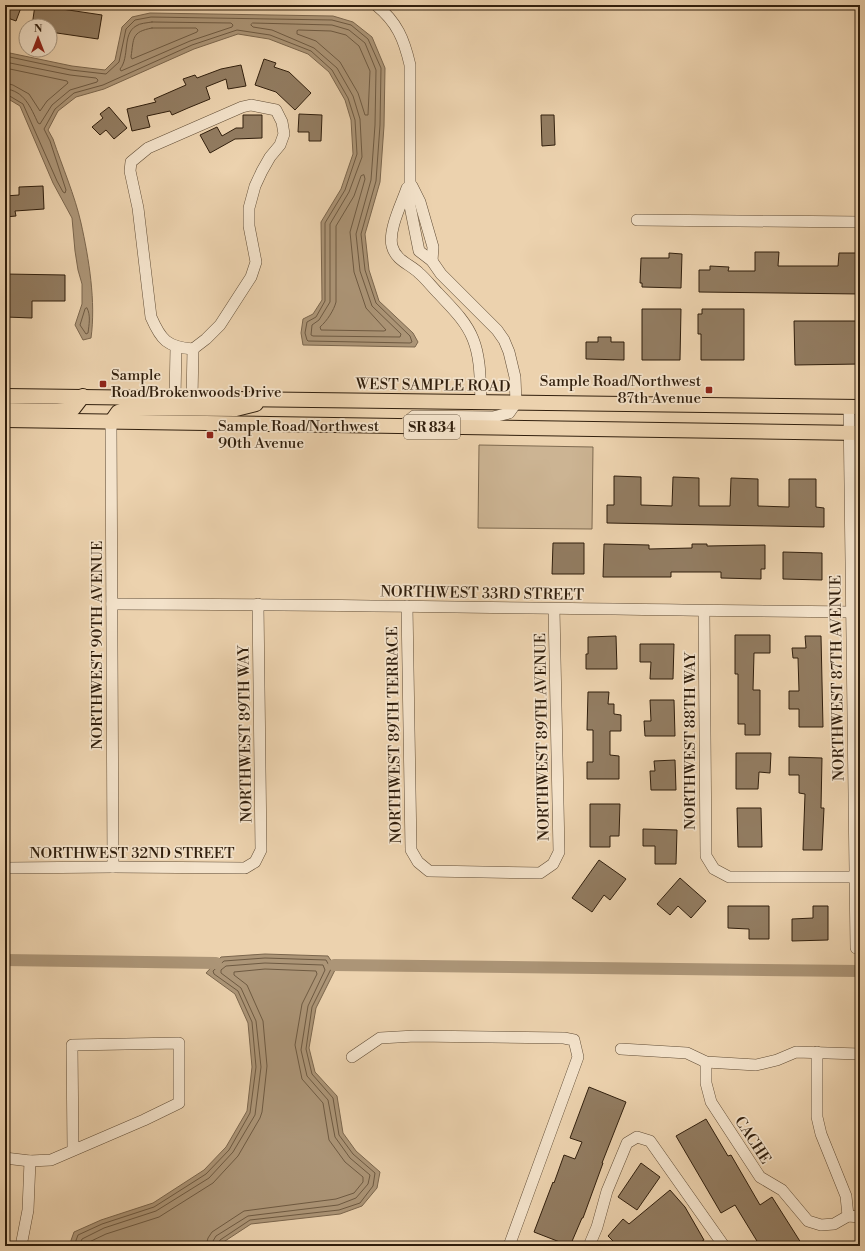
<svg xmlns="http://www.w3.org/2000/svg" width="865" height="1251" font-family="'Libre Bodoni',serif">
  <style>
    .green { fill: #ccb493; stroke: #7e6a50 }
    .water { fill: #ac9577; stroke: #7b664d }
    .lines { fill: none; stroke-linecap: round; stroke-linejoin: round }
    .shore { stroke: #6e5a42; stroke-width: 1 }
    .canal { stroke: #ac9577; stroke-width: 12 }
    .building { fill: #927c61; stroke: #311f0d }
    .minor-casing { stroke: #604c35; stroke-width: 12 }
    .major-casing { stroke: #311f0d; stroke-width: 16 }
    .minor { stroke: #f3e2ca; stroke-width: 11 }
    .major { stroke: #ecd2ae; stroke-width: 14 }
    .poi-dot { fill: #8f2418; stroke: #f3e2ca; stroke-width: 1.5 }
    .labels { text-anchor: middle; stroke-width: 3.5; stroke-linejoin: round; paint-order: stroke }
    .shield { fill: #f3e2ca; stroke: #6b5a46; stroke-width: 1 }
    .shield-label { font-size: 14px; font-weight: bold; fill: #311f0d }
    .poi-label { font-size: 15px; fill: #311f0d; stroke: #f3e2ca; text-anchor: start }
    .street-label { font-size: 15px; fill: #311f0d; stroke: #f3e2ca }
  </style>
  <rect width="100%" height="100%" fill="#ecd2ae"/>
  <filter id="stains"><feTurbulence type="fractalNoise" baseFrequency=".005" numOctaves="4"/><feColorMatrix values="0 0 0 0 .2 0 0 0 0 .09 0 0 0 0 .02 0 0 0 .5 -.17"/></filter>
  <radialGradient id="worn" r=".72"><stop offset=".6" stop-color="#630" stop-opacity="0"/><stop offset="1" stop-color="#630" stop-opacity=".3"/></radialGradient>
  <polygon class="green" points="479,445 593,447 592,529 478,528"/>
  <g class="water">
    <path d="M 150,13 L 333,16 L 353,22 L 372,37 L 385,68 L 384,126 L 380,182 L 365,234 L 369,270 L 379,301 L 413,333 L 418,342 L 415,347 L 303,345 L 301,333 L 303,319 L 313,314 L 322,300 L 321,222 L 341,189 L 353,154 L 351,120 L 345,100 L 329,72 L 308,54 L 269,39 L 238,34 L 194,49 L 104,89 L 76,97 L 58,111 L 48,130 L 53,139 C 62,166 75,196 81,223 C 89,259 96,302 91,338 L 83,340 L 75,325 L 82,304 L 82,284 L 78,270 L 75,251 L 72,218 L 53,183 L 20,106 L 5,97 L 5,52 L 72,66 L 105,70 L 115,60 L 122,27 L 132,17 Z"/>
    <polygon points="265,954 328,956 336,968 316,1008 309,1048 315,1072 337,1096 343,1133 356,1151 380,1172 377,1188 362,1206 340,1214 251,1224 222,1243 220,1246 69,1246 74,1232 101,1220 153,1203 204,1170 226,1147 247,1111 252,1067 248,1023 235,994 206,973 221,957"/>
  </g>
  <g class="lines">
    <g class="shore">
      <path d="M 152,22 L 231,23 L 233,25 L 232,27 L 190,41 L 121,71 L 120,69 C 130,57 122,34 136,26 C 140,23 147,23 152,22 Z"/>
      <polygon points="253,23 332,25 349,30 365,43 376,70 375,125 371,180 356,234 360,271 372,306 401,334 400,337 313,336 311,335 312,325 319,320 330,302 330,224 349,192 362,157 360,119 353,96 337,68 314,48 272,30 253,27 251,25"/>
      <path d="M 152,28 L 196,28 L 198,30 L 197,32 L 132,59 L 131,57 C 134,38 131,32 152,28 Z"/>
      <polygon points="299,30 331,31 346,35 359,46 370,71 368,115 365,115 358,93 340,62 316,41 297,34 297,31"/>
      <polyline points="5,56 71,70 106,74 119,62 126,29 135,20 151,17 332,20 351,25 368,39 381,68 380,125 376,181 361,234 365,270 376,303 410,336 412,342 410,343 308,341 307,340 305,333 307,322 316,317 325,301 325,223 345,190 357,154 355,120 348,98 332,70 311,51 270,35 237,30 192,45 103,85 74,93 55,109 44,129 50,141 66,190 65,193 63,192 57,181 23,104 8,95 5,94"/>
      <path d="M 5,62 L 70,75 L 96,78 L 98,80 L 97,82 L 70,90 L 52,105 L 40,124 L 38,123 C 31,108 24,90 5,89"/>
      <polyline points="5,68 67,81 68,83 47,101 40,111 29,94 13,85 5,83"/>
      <path d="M 364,175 L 365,179 L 350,232 L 354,272 L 366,308 L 386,330 L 384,331 L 321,330 L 320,327 C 327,321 334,310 336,302 L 336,226 L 354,196 L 361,176 Z"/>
      <path d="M 87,308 C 91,315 89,325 88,333 L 86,334 L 80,325 L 85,309 Z"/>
      <polyline points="74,1246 78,1235 102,1224 154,1207 206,1174 229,1150 250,1113 256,1067 252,1022 238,991 214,974 213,971 224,961 265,958 326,960 331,969 312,1007 306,1049 312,1074 333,1098 339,1135 353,1154 375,1173 373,1186 360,1203 339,1210 250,1220 220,1240 217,1246"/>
      <polyline points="79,1246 82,1239 104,1228 156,1211 209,1178 233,1152 255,1115 261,1067 256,1021 241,988 221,973 221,970 226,966 265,963 323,965 325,970 308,1006 301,1050 307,1076 328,1100 335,1137 350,1158 370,1175 368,1184 356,1198 338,1205 248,1216 216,1236 213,1241 212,1246"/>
      <polyline points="85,1246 87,1243 106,1234 159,1217 213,1183 238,1156 260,1118 262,1112 267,1066 263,1021 247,985 234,975 234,972 265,969 316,971 317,974 302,1004 295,1045 302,1079 323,1103 329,1140 345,1162 363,1177 363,1182 354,1193 336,1199 244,1211 212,1232 208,1238 206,1246"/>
    </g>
    <g class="canal">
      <polyline points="5,960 216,963"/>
      <polyline points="334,965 860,971"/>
    </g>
  </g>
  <g class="building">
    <polygon points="5,5 22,5 16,21 5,17"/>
    <polygon points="35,5 102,15 98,39 50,32 50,26 32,26"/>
    <polygon points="264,59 276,63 274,67 289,72 311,93 295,110 276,92 255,85"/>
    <polygon points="241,65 246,86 228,89 226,79 206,87 210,99 188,108 172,115 170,111 147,116 150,127 132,131 127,109 156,102 154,99 186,85 183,79 195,75 197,78 221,69"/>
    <polygon points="109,107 127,128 114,139 106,130 100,135 92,127 103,118 100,114"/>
    <polygon points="299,114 322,115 321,141 309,141 309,132 298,132"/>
    <polygon points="243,115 262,115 262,138 235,139 210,153 200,135 217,127 222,136 236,128 243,128"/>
    <polygon points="541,115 554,115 555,145 542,146"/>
    <polygon points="43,186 44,209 15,211 16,216 5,217 5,196 19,195 19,187"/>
    <polygon points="755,252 779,252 778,266 838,266 839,253 860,253 860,294 699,292 699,270 710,270 710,266 729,267 728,271 755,271"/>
    <polygon points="669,253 682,254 681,288 642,287 642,283 640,283 641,258 669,258"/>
    <polygon points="5,274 65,275 65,301 32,301 32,318 6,317"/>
    <polygon points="642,309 681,309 680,360 642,360"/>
    <polygon points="702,309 744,309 744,360 701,360 701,334 698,334 698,314 702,314"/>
    <polygon points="794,321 860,321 860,364 795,365"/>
    <polygon points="598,337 611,337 611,342 624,342 624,360 586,359 586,342 598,342"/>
    <polygon points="614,476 641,477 641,505 672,506 673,477 699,478 699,506 730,506 731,478 758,479 758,506 789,507 789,479 816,479 816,507 824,508 824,527 607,523 607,505 614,505"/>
    <polygon points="553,543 584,543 584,574 552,574"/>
    <polygon points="604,544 649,545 649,549 692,548 692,544 707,544 707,546 765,545 765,569 761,569 761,579 721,578 721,572 671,572 671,577 603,577"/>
    <polygon points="783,552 822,553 822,580 783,579"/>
    <polygon points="735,635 770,635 770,653 754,653 753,690 760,690 760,735 745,735 745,724 738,724 738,674 735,674"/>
    <polygon points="616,636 617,669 586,669 586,654 588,654 588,637"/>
    <polygon points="805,636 821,636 823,727 799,727 799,709 789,709 789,691 799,691 798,658 793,658 792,648 806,648"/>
    <polygon points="640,644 674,644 673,679 650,679 651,662 640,662"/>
    <polygon points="588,692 609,692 608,704 614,704 614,714 621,715 621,731 610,731 610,755 619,756 619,779 587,779 587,762 593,762 593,730 587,730"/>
    <polygon points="650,700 674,700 675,736 645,736 644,721 651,721"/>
    <polygon points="736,753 771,753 770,773 759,772 758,789 736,789"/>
    <polygon points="789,757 822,758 821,808 824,808 822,850 803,850 805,794 799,793 799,775 789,775"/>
    <polygon points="675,760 676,790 651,790 650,771 655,771 654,761"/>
    <polygon points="590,804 620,804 619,836 610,836 610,847 590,847"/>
    <polygon points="737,808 761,808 762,847 738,847"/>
    <polygon points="643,829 677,830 676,864 655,864 655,846 643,846"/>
    <polygon points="599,860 626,879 610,900 604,895 592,912 572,898"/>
    <polygon points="680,878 706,901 691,918 678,906 670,915 657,904"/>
    <polygon points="728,906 769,906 769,939 749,939 749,929 728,928"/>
    <polygon points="813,906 828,906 828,940 792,941 792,919 813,918"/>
    <polygon points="589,1087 626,1102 602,1163 603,1163 583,1218 582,1218 570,1246 534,1232 553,1182 554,1183 564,1155 575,1159 582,1142 570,1138"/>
    <polygon points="706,1119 728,1156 731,1155 760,1205 772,1197 803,1246 760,1246 735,1205 721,1213 676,1136"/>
    <polygon points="641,1163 660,1177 637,1210 618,1197"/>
    <polygon points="670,1190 685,1207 704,1240 694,1246 618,1246 608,1236 623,1219 629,1224"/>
  </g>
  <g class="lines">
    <defs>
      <g id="minor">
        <path d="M 376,5 C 397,22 404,39 410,65 L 410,206 L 419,251 L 432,261 L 441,274 L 497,330 L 504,340 L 509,352 L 515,377 L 516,403 L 509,413 L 493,417 L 414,416 L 402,426"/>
        <path d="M 251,105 L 276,110 L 282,122 L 284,134 L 280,145 L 270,157 L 262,171 L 255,186 L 249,208 L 249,226 L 256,262 L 251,277 L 220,325 L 206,339 L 193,349 C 167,347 161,340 151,317 L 138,208 L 130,171 L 131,162 L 148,148 L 242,107 Z"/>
        <polyline points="412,186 420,202 433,247 432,261"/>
        <path d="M 407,188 C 402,203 388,230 392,246 C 396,261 410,264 419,273 C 426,279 432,287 438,293 C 451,307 466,321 473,339 C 481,359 480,381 481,402"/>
        <polyline points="637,220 860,222"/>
        <polyline points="175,398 176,347"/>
        <polyline points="192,398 193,349"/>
        <polyline points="849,407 856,948"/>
        <polyline points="111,422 113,867"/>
        <path d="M 112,604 C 358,604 605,610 851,612"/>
        <polyline points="407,606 411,850 418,862 429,871 540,873 553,864 559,852 554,609"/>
        <polyline points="704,611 706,856 714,869 729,877 854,877"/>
        <polyline points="7,868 113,867 245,868 255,862 261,850 258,604"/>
        <polyline points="621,1049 687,1053 706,1062 756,1065 777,1060 796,1052 860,1054"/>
        <polyline points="817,1052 817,1117 821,1134 846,1196 848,1216"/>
        <polyline points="352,1057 380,1038 415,1036 564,1038 574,1040 578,1057 509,1246"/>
        <polyline points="706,1062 706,1083 711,1102 760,1177 782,1190 808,1221 821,1225 834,1224 848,1216 860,1217"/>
        <polyline points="5,1158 30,1161 51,1160 144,1120 179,1103 179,1043 72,1045 73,1150"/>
        <polyline points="21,1246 28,1210 30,1161"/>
        <polyline points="589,1246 597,1227 607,1191 627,1143 637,1137 650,1141 724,1246"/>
      </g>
      <g id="major">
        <polyline points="5,396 860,407"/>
        <polyline points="5,410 58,411 73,409 83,396"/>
        <polyline points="5,420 860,433"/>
        <polyline points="111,422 118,412 129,408 236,409 256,404"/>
      </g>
    </defs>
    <use href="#minor" class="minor-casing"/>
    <use href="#major" class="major-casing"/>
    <use href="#minor" class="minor"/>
    <use href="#major" class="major"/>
  </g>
  <g class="poi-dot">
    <rect x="99" y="380" width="8" height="8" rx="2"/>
    <rect x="705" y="386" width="8" height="8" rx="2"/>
    <rect x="206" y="431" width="8" height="8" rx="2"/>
  </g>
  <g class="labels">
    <rect class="shield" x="404" y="415" width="56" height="24" rx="3"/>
    <g class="shield-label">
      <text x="432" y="432">SR 834</text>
    </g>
    <g class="poi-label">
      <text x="111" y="380">Sample<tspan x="111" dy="17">Road/Brokenwoods Drive</tspan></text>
      <text x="701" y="386" text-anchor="end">Sample Road/Northwest<tspan x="701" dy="17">87th Avenue</tspan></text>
      <text x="218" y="431">Sample Road/Northwest<tspan x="218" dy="17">90th Avenue</tspan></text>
    </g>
    <g class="street-label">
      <text transform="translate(433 385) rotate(1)" y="5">WEST SAMPLE ROAD</text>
      <text transform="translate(482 593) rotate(1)" y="5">NORTHWEST 33RD STREET</text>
      <text transform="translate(97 645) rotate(-90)" y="5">NORTHWEST 90TH AVENUE</text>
      <text transform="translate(837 678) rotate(-91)" y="5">NORTHWEST 87TH AVENUE</text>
      <text transform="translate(245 734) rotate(-91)" y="5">NORTHWEST 89TH WAY</text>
      <text transform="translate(394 735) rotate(-91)" y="5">NORTHWEST 89TH TERRACE</text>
      <text transform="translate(542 737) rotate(-91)" y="5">NORTHWEST 89TH AVENUE</text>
      <text transform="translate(690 741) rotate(-90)" y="5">NORTHWEST 88TH WAY</text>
      <text x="132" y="858">NORTHWEST 32ND STREET</text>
      <text transform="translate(753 1140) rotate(57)" y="5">CACHE</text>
    </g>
  </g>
  <rect width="865" height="1251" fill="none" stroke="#ecd2ae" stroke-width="20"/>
  <rect x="6" y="6" width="853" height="1239" fill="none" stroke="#311f0d" stroke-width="2"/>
  <rect x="10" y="10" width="845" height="1231" fill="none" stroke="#311f0d"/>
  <g transform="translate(38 38)"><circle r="19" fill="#f3e2ca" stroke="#a5947e"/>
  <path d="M0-3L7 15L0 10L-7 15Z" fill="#8f2418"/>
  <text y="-6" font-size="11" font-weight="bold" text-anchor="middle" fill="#311f0d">N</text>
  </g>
  <rect width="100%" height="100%" filter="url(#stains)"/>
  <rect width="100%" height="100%" fill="url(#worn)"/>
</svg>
